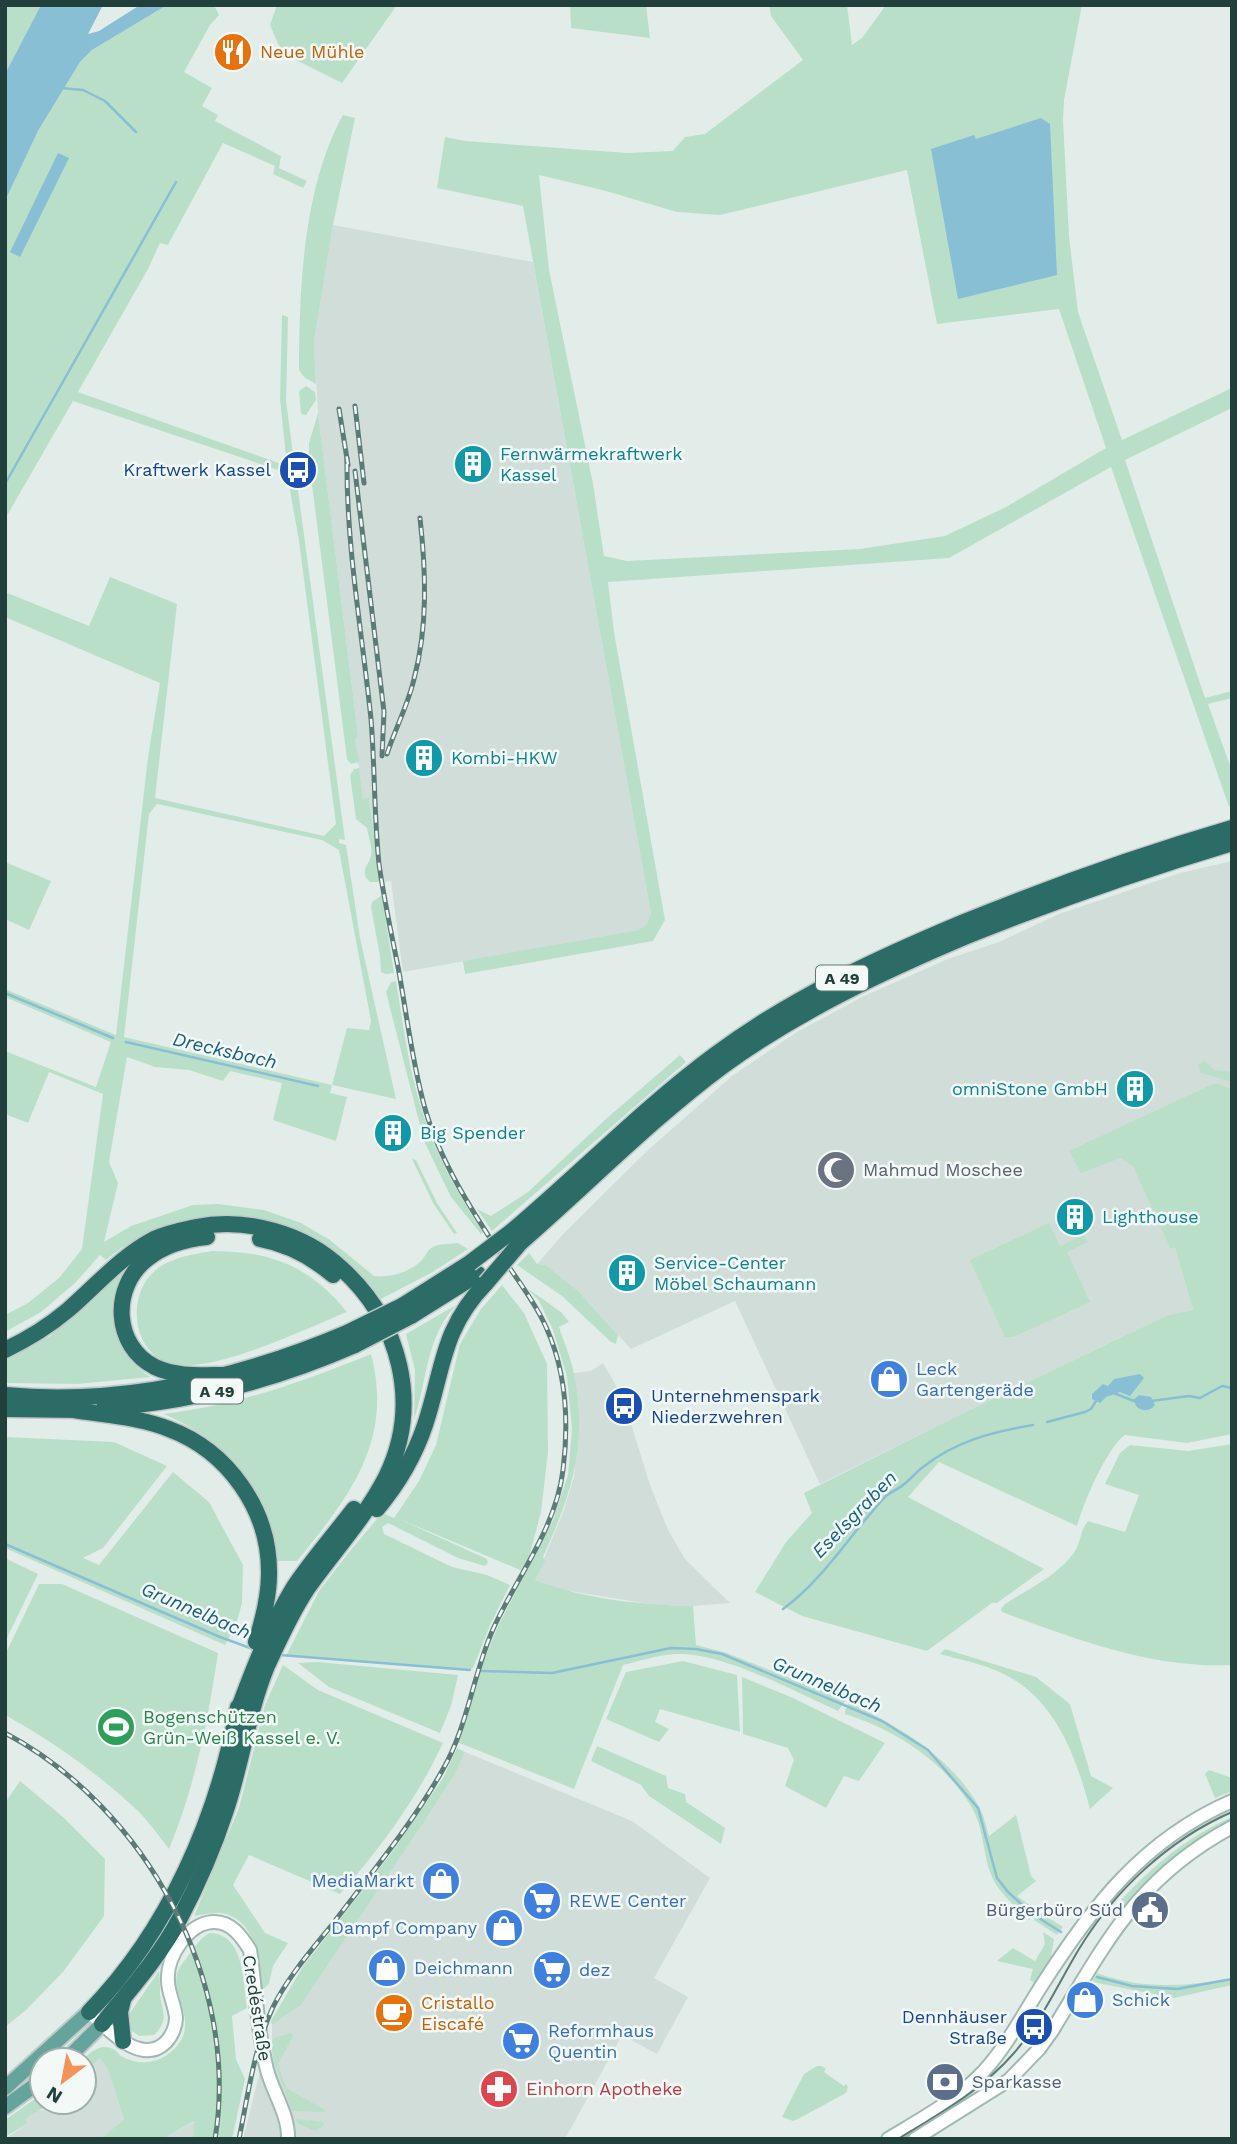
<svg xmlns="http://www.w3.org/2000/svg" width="1237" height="2144" font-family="'Work Sans',sans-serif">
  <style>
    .built { fill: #d0ddd9 }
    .green { fill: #badfc9; fill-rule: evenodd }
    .water { fill: #88bfd4 }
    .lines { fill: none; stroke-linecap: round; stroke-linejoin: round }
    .stream { stroke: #88bfd4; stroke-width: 2.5 }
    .secondary-casing { stroke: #a0b9b3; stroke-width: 16 }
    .primary-casing { stroke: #c1c9c8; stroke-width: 18 }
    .highway-casing { stroke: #c1c9c8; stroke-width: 19 }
    .secondary { stroke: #fff; stroke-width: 12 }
    .primary { stroke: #65a49c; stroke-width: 14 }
    .highway { stroke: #2c6c67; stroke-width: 16 }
    .tram { stroke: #5c7a76; stroke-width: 2 }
    .rail-casing { stroke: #5c7a76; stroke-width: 5 }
    .rail { stroke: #f3f9f7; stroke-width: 2.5; stroke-dasharray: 8; stroke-linecap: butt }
    .highway-bridge-casing { stroke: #c1c9c8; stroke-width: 19; stroke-linecap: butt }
    .highway-bridge { stroke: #2c6c67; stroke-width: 16 }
    .labels { text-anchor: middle; stroke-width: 5; stroke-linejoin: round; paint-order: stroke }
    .shield { fill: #f3f9f7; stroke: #607773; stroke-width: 2 }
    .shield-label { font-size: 16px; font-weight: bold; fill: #213f3b }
    .food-label { font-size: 18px; fill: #c56008; stroke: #f3f9f7; text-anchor: start }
    .culture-label { font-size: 18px; fill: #0d838f; stroke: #f3f9f7; text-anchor: start }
    .transit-label { font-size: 18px; fill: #164399; stroke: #f3f9f7; text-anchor: end }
    .worship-label { font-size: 18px; fill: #5b616d; stroke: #f3f9f7; text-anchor: start }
    .shop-label { font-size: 18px; fill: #366cbe; stroke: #f3f9f7; text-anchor: start }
    .leisure-label { font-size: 18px; fill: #27864d; stroke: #f3f9f7; text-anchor: start }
    .service-label { font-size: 18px; fill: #4e5e75; stroke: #f3f9f7; text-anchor: end }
    .street-label { font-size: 18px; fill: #213f3b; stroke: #f3f9f7 }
    .health-label { font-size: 18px; fill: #be3a42; stroke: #f3f9f7; text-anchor: start }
    .water-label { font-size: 19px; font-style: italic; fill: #19607e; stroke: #f3f9f7 }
  </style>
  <rect width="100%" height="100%" fill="#e2edea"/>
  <g class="built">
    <polygon points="333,225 533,262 651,914 646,925 638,930 403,972 391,881 380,882 369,797 363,800 355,740 358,735 318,413 314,342"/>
    <polygon points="1232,861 1232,1212 1175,1248 1193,1310 1168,1315 951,1419 820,1484 735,1301 631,1349 578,1291 546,1265 537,1264 565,1232 647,1151 732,1076 797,1032 864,996 948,959 999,942 1059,914 1180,873"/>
    <polygon points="603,1363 623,1398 650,1485 668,1530 685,1559 730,1603 693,1606 655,1605 558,1589 535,1580 563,1513 574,1477 579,1430 574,1373 591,1371"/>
    <polygon points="465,1752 632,1821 710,1878 654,1978 688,1997 657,2054 622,2035 565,2139 243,2139 261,2068 272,2052 272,2025 301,2005 430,1813 455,1774"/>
    <polygon points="100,2058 108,2068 124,2121 100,2139 5,2139 28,2123 26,2119 35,2111 43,2110 54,2102 84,2102 84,2073"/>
    <polygon points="195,2121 193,2139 163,2139"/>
  </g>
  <g class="green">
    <polygon points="5,5 41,5 5,74"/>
    <path d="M 167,5 L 214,5 L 219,15 L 210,25 L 184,72 L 212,88 L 202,106 L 218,115 L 215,121 L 281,156 L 279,168 L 307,181 L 303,188 L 273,174 L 275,166 L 223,143 L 168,245 L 160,243 L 148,269 L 78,392 L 287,466 L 280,399 L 282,315 L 288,317 L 286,401 L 345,840 L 339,839 L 339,843 L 346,845 L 360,938 L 396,1099 L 332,1085 L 330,1093 L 347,1097 L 336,1141 L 273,1120 L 282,1083 L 230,1071 L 223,1081 L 189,1070 L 155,1067 L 127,1057 L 109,1162 L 118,1183 L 104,1242 L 131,1226 L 193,1205 L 218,1204 L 264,1210 L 301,1223 L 330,1240 L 374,1276 C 389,1278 410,1272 421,1261 C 425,1257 427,1251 431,1248 C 439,1243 450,1244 458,1243 L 468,1249 L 431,1273 L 381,1299 C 313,1208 196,1186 106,1260 L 100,1255 L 75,1283 L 41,1312 L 5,1332 L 5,1315 L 28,1303 L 59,1278 L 82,1249 L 103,1094 L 49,1072 L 28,1123 L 5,1114 L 5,1051 L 96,1087 L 111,1042 L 5,997 L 5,989 L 116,1035 L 148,757 L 160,683 L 5,617 L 5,592 L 89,626 L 110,577 L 177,604 L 155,798 L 324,836 L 336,824 L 299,541 L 287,473 L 73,401 L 5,519 L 5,201 L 38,131 L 80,62 L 92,50 ZM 157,804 L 322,840 L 339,850 L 371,1021 L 369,1030 L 347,1028 L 332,1085 L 124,1037 L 149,814 Z"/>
    <polygon points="277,5 397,5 342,83 282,53 270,25"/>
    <polygon points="570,5 646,5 650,38 571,28"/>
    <path d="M 769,5 L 847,5 L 852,45 L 862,38 L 886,5 L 1082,5 L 1064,100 L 1063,120 L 1069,236 L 1078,312 L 1122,440 L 1232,388 L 1232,408 L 1125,460 L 1205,698 L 1232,691 L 1232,698 L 1208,704 L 1232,771 L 1232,806 L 1229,807 L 1111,467 L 949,558 L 608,582 L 614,632 L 665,920 L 653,941 L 465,974 L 463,961 L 638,930 L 646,925 L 651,914 L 523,206 L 437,188 L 445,137 L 465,141 L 627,153 L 673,151 L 685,137 L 705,134 L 803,60 L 771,16 ZM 907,170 L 937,324 L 1059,309 L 1106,448 L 1006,507 L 945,536 L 860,549 L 627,561 L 604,556 L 593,484 L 549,270 L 539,175 L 606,191 L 677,212 L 720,215 Z"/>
    <path d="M 343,115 L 355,118 L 333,225 L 314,342 L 316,384 L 304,377 L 299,370 C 299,290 303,187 343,115 Z"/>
    <polygon points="306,386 315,392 316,400 306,415 301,414 299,391"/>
    <polygon points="318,413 358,735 355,740 359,762 351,764 347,759 309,461 309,443"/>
    <path d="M 359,768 L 363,799 L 369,797 L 380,882 L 370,882 C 359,871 368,867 371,856 C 373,849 368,836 367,828 L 356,819 L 350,775 L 354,769 Z"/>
    <polygon points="5,862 51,881 29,930 5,919"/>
    <polygon points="382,895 394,973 386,974 381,972 380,956 371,907 372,902"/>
    <path d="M 396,981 C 403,1023 408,1066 421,1107 C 434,1152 458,1194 483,1232 L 481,1234 L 451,1197 L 424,1141 L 386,992 L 391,982 Z"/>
    <polygon points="680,1055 686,1062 492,1231 477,1209 491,1216 528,1192 607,1118"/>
    <polygon points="1205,1061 1214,1070 1232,1072 1232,1082 1201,1073 1198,1065"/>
    <path d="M 1215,1083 L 1232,1089 L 1232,1434 L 1187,1443 L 1125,1435 C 1107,1447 1083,1504 1077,1526 L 939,1462 L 908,1497 L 1044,1569 L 997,1603 L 992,1603 L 927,1651 L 802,1616 L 755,1592 L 786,1542 L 812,1513 L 804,1493 L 951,1419 L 1168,1315 L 1193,1310 L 1175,1248 L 1170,1248 L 1133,1166 L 1120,1158 L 1081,1173 L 1069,1151 Z"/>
    <polygon points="412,1159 416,1160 437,1203 457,1233 454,1234 433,1203"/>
    <polygon points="1049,1223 1060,1246 1084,1235 1088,1242 1067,1252 1090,1302 1013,1337 1005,1337 970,1260"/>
    <path d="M 212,1251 C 270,1251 310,1266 347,1312 C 305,1329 223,1369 179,1365 C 137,1362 125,1306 149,1277 C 164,1258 190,1255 212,1251 Z"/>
    <polygon points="529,1253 537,1264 546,1265 578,1291 618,1335 616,1344 611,1342 562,1296 517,1265"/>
    <path d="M 126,1267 C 101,1308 111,1350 150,1377 L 77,1384 L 5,1383 L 5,1359 L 50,1336 Z"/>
    <polygon points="502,1285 524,1313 547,1364 548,1452 541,1512 525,1572 397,1518 487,1559 488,1563 485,1566 458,1558 388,1523 382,1527 384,1534 452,1567 487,1575 510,1585 491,1623 473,1668 470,1670 286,1656 319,1591 349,1552 382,1513 394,1518 419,1481 436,1445 460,1344 481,1309"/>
    <path d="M 527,1288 L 561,1312 L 569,1322 L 559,1327 C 564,1342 571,1358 574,1374 C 588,1445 572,1493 543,1557 L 545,1561 L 535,1580 C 584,1599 641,1605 693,1606 L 696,1645 L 724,1652 L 846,1700 L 838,1711 C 795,1692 723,1652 676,1654 C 658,1655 640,1661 623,1665 L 574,1789 L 457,1742 L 481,1668 L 498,1626 L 553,1520 L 568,1475 L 572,1429 L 567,1377 L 553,1330 L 539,1301 Z"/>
    <path d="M 456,1305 C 425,1339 428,1379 414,1420 L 415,1370 L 406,1334 Z"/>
    <path d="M 371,1354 C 394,1442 349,1497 297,1561 L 277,1561 C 264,1484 234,1446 164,1414 C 241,1404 299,1383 371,1354 Z"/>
    <polygon points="5,1437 114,1442 167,1466 103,1548 83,1558 99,1565 173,1472 209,1502 243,1565 242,1603 236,1625 225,1645 5,1548"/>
    <path d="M 1232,1444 L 1232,1665 C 1153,1669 1075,1639 1002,1612 L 1001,1609 L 1005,1604 C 1028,1589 1059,1575 1075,1551 C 1081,1542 1080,1530 1088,1521 L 1125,1532 L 1139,1495 L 1105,1484 L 1120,1453 L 1130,1445 L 1188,1451 Z"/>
    <polygon points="5,1558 38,1574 5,1642"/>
    <path d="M 39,1584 L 62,1584 L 218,1653 C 208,1720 195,1787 169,1849 C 159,1836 149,1822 138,1811 C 98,1773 53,1742 5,1715 L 5,1655 Z"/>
    <path d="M 945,1649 L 1036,1677 L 1070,1704 L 1091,1776 L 1113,1788 L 1090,1809 C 1075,1752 1052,1691 992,1669 C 975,1662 957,1659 940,1654 Z"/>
    <polygon points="683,1661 737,1675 740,1732 660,1709 655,1722 669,1729 659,1742 606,1719 626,1672"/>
    <polygon points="318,1662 458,1675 451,1706 440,1733 329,1687 298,1663"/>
    <path d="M 283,1665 L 318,1690 L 443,1743 C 418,1797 380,1849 340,1894 L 249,1855 L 233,1885 L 265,1933 L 288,1943 L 273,1966 L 269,1984 L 262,1990 C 258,1961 258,1921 222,1913 C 214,1912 203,1915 194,1916 L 239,1808 L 265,1705 Z"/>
    <polygon points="742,1677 793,1698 885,1743 859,1781 844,1776 826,1808 785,1786 794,1760 788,1748 743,1734"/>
    <path d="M 849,1702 C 899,1727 949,1755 978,1805 C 984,1814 986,1826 989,1836 L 1016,1815 L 1031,1876 L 1036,1881 L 1017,1896 L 1036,1910 L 1030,1920 C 1012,1904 994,1889 988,1866 C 983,1848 982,1825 972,1808 C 945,1762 896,1730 845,1714 L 845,1710 Z"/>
    <polygon points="597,1746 666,1776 668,1788 685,1794 686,1802 725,1828 721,1844 649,1796 641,1785 591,1761"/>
    <polygon points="457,1748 465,1752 455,1774 430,1813 301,2005 272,2025 271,2021 302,1968 390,1855 443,1778"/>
    <polygon points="1209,1770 1232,1778 1232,1791 1215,1798 1205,1774"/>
    <polygon points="20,1781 63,1817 105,1859 104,1916 63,1972 26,2010 5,2027 5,1803"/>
    <polygon points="1232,1806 1232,1810 1178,1840 1156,1857 1111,1899 1138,1868 1177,1837"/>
    <path d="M 1232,1817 L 1232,1822 L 1121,1912 L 1115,1912 L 1114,1908 C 1147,1871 1185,1837 1232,1817 Z"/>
    <polygon points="1039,1912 1063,1927 1057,1935 1034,1920"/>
    <polygon points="1043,1932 1054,1939 1051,1957 1034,1983 1030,1980 1033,1969 997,1961 1013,1948 1035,1961 1045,1944"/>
    <path d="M 210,1933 C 245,1934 243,1983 247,2008 L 232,2016 L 236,2059 L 245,2079 L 232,2139 L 193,2139 L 194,2121 L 163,2139 L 100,2139 L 124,2120 L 108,2069 L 100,2058 L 84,2073 L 84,2060 L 82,2060 C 92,2051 101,2042 115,2050 C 118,2052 119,2056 123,2057 C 142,2067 163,2062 176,2047 C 199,2021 171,1996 177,1974 C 179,1967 184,1961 188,1956 C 195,1946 200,1938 210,1933 Z"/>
    <path d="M 159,1971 C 160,1978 160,1986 160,1994 C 162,2013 170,2019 154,2035 L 139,2036 L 129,2029 L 125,2020 Z"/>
    <path d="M 1097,1973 C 1140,1989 1187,1987 1232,1978 L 1232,1985 L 1174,1998 L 1092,1982 Z"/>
    <polygon points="291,2033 293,2036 278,2064 286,2088 325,2110 324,2112 292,2111 274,2062 271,2043 274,2038"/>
    <polygon points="817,2066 822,2066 826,2069 824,2072 844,2086 846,2084 848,2087 846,2093 798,2119 793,2121 782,2117 804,2074"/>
    <path d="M 42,2094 L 42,2102 L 54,2102 C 44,2109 35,2111 26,2119 L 28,2123 L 5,2137 L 5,2120 Z"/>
    <polygon points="296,2119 323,2122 324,2125 315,2131 297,2123"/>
  </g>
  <g class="water">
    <polygon points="41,5 103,5 88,34 99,31 140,5 167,5 92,50 80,62 38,131 5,201 5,74"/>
    <polygon points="1041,118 1050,124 1057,275 958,299 931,149 974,135 976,139"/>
    <polygon points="58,153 69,158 20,257 10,252"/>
    <polygon points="1140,1374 1144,1378 1130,1396 1120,1392 1106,1397 1100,1403 1092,1399 1092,1394 1103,1384 1108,1386 1114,1379"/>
    <path d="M 1139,1395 L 1151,1397 L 1155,1405 C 1150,1411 1144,1412 1137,1407 L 1133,1400 Z"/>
  </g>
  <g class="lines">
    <g class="stream">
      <polyline points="61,88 83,90 105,101 136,132"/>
      <polyline points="5,484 176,182"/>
      <polyline points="5,993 113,1038"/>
      <polyline points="126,1042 318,1086"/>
      <polyline points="1111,1392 1134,1401"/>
      <polyline points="1151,1401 1189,1396 1200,1398 1222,1386 1232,1388"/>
      <polyline points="1047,1422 1085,1412 1091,1409 1097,1399"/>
      <polyline points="5,1544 220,1637 253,1649"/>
      <path d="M 783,1609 C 824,1579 851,1533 885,1497 C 890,1492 897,1490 903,1485 C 910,1480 916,1472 923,1467 C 956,1441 992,1432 1033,1425"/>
      <polyline points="280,1655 470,1670"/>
      <polyline points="481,1671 552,1673 671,1648 696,1649 722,1654 882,1721 928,1750 978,1808 997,1878 1008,1892 1031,1913 1061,1932"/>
      <polyline points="1097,1977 1132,1986 1177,1989 1232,1979"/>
    </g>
    <defs>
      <g id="secondary">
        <path d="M 89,2012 C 107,2028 141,2067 166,2042 C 172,2036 176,2026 176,2018 C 175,2005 168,1993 168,1981 C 166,1957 188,1923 213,1922 C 231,1921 242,1937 250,1950 C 256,1990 257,2031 267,2070 C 273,2093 289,2115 288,2139"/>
        <path d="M 888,2139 C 921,2119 957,2100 984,2071 C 1006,2047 1023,2015 1040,1988 C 1091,1908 1142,1840 1232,1801"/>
        <path d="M 915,2139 L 1009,2080 L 1039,2049 L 1052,2031 C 1106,1943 1137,1878 1232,1827"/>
      </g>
      <g id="primary">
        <polyline points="66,2060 102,2024"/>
        <polyline points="5,2088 89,2012"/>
        <polyline points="5,2107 42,2080"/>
      </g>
      <g id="highway">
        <path d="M 511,1232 C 580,1174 642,1109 715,1055 C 790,999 876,959 962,923 C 1050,887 1140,855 1232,828"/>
        <path d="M 207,1237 C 186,1239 163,1246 147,1259 C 111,1287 113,1346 155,1367 C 176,1377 201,1375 224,1375"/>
        <path d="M 260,1239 C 287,1244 313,1258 333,1275"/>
        <path d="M 520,1243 C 588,1184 651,1119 724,1065 C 799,1011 882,972 967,936 C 1054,901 1142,870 1232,843"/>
        <polyline points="402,1306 470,1263"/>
        <polyline points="411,1316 478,1274"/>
        <path d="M 5,1350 C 28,1339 49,1326 68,1310 C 97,1285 120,1257 154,1239 C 167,1233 182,1230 196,1227 C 246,1217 304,1233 341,1268 C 400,1321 422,1404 386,1477 C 365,1518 333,1552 307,1589 C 291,1613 279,1640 267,1666 C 248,1712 242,1762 226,1810 C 214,1847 198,1884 180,1918 C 160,1956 129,1991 102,2024"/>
        <path d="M 5,1395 C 123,1406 241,1378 349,1332"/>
        <path d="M 104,1408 C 190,1402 275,1380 355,1345"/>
        <polyline points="5,1409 81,1410"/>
        <path d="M 74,1410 C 105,1415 139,1417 169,1429 C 228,1451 270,1510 269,1574 C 269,1597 263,1620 256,1642"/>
        <path d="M 377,1509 C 398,1484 415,1455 425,1425 C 444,1368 441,1330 486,1283"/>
        <path d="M 236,1716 C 252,1672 269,1628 294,1587 C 312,1560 334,1535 354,1509"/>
        <polyline points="123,2000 120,2012 123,2041"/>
        <path d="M 89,2012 C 169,1930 217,1819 238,1707"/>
      </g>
    </defs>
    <use href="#secondary" class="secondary-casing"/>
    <use href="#primary" class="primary-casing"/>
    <use href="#highway" class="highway-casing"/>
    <use href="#secondary" class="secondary"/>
    <use href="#primary" class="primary"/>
    <use href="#highway" class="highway"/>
    <path class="tram" d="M 898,2139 C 939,2114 982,2090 1014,2053 C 1041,2022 1058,1984 1079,1949 C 1115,1890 1168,1840 1232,1812"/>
    <defs>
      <g id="rail">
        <polyline points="355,406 364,483"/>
        <polyline points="339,409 348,465"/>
        <polyline points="355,471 384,712 382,756"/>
        <path d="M 387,754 C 395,729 408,705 414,679 C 428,626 426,572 420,518"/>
        <path d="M 5,1733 C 145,1807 241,1981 215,2139"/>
        <path d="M 239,2139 C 248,2095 254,2048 273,2007 C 288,1977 310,1952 331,1926 C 369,1876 411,1826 442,1771 C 468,1727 473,1673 494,1627 C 518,1575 556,1528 563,1470 C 569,1422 566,1371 546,1327 C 535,1302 518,1281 503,1258 C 472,1211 439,1160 424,1105 C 412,1060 407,1017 399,972 C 392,936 384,900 379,864 C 374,816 375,768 371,719 C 362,632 346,545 347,458"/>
      </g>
    </defs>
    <use href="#rail" class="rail-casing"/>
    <use href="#rail" class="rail"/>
    <defs>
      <g id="highway-bridge">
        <polyline points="470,1263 511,1232"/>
        <polyline points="486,1283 520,1243"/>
        <polyline points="349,1332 402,1306"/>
        <polyline points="355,1345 411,1316"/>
      </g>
    </defs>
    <use href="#highway-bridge" class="highway-bridge-casing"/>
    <use href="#highway-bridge" class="highway-bridge"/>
  </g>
  <defs>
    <symbol id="restaurant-disc" viewBox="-11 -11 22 22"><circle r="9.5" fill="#e8710a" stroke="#f3f9f7"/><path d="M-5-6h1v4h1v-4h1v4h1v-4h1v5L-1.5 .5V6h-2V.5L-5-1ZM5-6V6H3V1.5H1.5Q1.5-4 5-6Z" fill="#fff"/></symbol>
    <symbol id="building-disc" viewBox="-11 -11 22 22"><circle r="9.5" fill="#0f9aa8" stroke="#f3f9f7"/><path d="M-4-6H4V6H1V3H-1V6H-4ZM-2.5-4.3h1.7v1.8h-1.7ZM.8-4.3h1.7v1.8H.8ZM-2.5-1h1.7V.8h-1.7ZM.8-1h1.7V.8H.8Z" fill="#fff"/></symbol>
    <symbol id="bus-disc" viewBox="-11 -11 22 22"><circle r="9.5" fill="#1a4fb4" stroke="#f3f9f7"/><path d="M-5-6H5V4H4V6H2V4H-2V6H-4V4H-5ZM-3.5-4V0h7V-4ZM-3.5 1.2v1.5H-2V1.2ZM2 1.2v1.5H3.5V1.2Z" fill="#fff"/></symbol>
    <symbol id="mosque-disc" viewBox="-11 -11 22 22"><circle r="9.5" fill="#6b7280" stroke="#f3f9f7"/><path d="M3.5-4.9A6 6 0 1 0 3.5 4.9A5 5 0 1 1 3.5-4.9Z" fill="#fff"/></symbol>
    <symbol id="shop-disc" viewBox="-11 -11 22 22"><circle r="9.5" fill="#3f7fe0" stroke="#f3f9f7"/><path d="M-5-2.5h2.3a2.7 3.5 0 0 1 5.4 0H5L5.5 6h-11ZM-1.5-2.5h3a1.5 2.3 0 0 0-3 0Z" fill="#fff"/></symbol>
    <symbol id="stadium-disc" viewBox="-11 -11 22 22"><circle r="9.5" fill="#2e9e5b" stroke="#f3f9f7"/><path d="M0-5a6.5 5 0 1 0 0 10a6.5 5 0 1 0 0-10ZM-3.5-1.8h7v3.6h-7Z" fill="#fff"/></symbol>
    <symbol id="supermarket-disc" viewBox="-11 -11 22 22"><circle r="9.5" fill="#3f7fe0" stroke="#f3f9f7"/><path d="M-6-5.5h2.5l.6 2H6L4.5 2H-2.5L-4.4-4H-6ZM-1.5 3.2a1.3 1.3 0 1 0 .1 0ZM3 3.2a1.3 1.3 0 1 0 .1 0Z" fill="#fff"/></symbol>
    <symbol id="civic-disc" viewBox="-11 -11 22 22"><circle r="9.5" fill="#5c6f8a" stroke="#f3f9f7"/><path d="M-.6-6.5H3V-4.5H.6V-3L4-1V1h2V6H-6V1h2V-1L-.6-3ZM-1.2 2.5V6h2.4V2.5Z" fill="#fff"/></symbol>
    <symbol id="cafe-disc" viewBox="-11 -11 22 22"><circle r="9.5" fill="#e8710a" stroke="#f3f9f7"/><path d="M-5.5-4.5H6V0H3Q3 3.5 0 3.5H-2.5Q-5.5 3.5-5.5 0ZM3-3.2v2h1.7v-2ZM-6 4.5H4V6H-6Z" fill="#fff"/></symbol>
    <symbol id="bank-disc" viewBox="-11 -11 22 22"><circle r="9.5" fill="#5c6f8a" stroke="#f3f9f7"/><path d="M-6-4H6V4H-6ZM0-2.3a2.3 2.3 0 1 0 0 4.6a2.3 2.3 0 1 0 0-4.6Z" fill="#fff"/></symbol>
    <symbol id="pharmacy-disc" viewBox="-11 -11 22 22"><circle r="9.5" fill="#e0444e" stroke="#f3f9f7"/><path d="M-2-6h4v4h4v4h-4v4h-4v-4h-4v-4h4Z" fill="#fff"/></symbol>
  </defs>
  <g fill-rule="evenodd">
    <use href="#restaurant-disc" x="211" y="30" width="44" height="44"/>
    <use href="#building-disc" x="451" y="442" width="44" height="44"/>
    <use href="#bus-disc" x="276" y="448" width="44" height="44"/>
    <use href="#building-disc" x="402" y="736" width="44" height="44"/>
    <use href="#building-disc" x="1113" y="1067" width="44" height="44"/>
    <use href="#building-disc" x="371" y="1111" width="44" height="44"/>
    <use href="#mosque-disc" x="814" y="1148" width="44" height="44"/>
    <use href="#building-disc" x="1053" y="1195" width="44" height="44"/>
    <use href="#building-disc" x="605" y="1251" width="44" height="44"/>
    <use href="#shop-disc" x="867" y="1357" width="44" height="44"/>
    <use href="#bus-disc" x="602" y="1384" width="44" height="44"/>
    <use href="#stadium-disc" x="94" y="1705" width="44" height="44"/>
    <use href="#shop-disc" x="419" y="1859" width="44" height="44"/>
    <use href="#supermarket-disc" x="520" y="1879" width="44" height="44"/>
    <use href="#civic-disc" x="1128" y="1888" width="44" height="44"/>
    <use href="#shop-disc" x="482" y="1906" width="44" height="44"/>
    <use href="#shop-disc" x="365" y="1946" width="44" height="44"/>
    <use href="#supermarket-disc" x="530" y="1948" width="44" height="44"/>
    <use href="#shop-disc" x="1063" y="1978" width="44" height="44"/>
    <use href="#cafe-disc" x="372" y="1991" width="44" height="44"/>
    <use href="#bus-disc" x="1012" y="2005" width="44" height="44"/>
    <use href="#supermarket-disc" x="499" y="2019" width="44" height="44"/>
    <use href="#bank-disc" x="923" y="2060" width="44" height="44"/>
    <use href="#pharmacy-disc" x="477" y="2067" width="44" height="44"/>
  </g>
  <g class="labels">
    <g class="shield">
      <rect x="816" y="965.5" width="52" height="25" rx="5"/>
      <rect x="191" y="1378.5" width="52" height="25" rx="5"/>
    </g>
    <g class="shield-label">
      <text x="842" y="984">A 49</text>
      <text x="217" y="1397">A 49</text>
    </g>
    <g class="food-label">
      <text x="260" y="58">Neue Mühle</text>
      <text x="421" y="2009">Cristallo<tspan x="421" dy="21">Eiscafé</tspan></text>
    </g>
    <g class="culture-label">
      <text x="500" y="460">Fernwärmekraftwerk<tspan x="500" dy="21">Kassel</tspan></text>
      <text x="451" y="764">Kombi-HKW</text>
      <text x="1108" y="1095" text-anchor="end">omniStone GmbH</text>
      <text x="420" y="1139">Big Spender</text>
      <text x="1102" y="1223">Lighthouse</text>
      <text x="654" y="1269">Service-Center<tspan x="654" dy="21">Möbel Schaumann</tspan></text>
    </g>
    <g class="transit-label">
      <text x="271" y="476">Kraftwerk Kassel</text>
      <text x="651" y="1402" text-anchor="start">Unternehmenspark<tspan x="651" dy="21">Niederzwehren</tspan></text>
      <text x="1007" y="2023">Dennhäuser<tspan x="1007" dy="21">Straße</tspan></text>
    </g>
    <g class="worship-label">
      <text x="863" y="1176">Mahmud Moschee</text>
    </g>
    <g class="shop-label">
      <text x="916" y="1375">Leck<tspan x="916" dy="21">Gartengeräde</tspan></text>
      <text x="414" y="1887" text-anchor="end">MediaMarkt</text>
      <text x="569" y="1907">REWE Center</text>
      <text x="477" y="1934" text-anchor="end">Dampf Company</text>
      <text x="414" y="1974">Deichmann</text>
      <text x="579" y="1976">dez</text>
      <text x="1112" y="2006">Schick</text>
      <text x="548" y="2037">Reformhaus<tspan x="548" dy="21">Quentin</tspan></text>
    </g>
    <g class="leisure-label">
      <text x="143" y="1723">Bogenschützen<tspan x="143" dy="21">Grün-Weiß Kassel e. V.</tspan></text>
    </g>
    <g class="service-label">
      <text x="1123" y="1916">Bürgerbüro Süd</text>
      <text x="972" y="2088" text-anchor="start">Sparkasse</text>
    </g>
    <g class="street-label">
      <text transform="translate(257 2008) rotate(81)" y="6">Credéstraße</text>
    </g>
    <g class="health-label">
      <text x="526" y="2095">Einhorn Apotheke</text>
    </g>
    <g class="water-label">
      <text transform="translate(225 1050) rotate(13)" y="7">Drecksbach</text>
      <text transform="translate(854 1514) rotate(-46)" y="7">Eselsgraben</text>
      <text transform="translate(196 1610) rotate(23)" y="7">Grunnelbach</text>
      <text transform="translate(827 1684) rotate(23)" y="7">Grunnelbach</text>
    </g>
  </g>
  <rect width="1237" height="2144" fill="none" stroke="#213f3b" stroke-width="14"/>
  <g transform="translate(63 2081) rotate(212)"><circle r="33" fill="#f3f9f7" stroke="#9fafac" stroke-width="2"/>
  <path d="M0-5L12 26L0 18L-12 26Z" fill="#f79256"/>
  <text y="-10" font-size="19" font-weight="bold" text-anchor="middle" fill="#213f3b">N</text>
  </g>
</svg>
